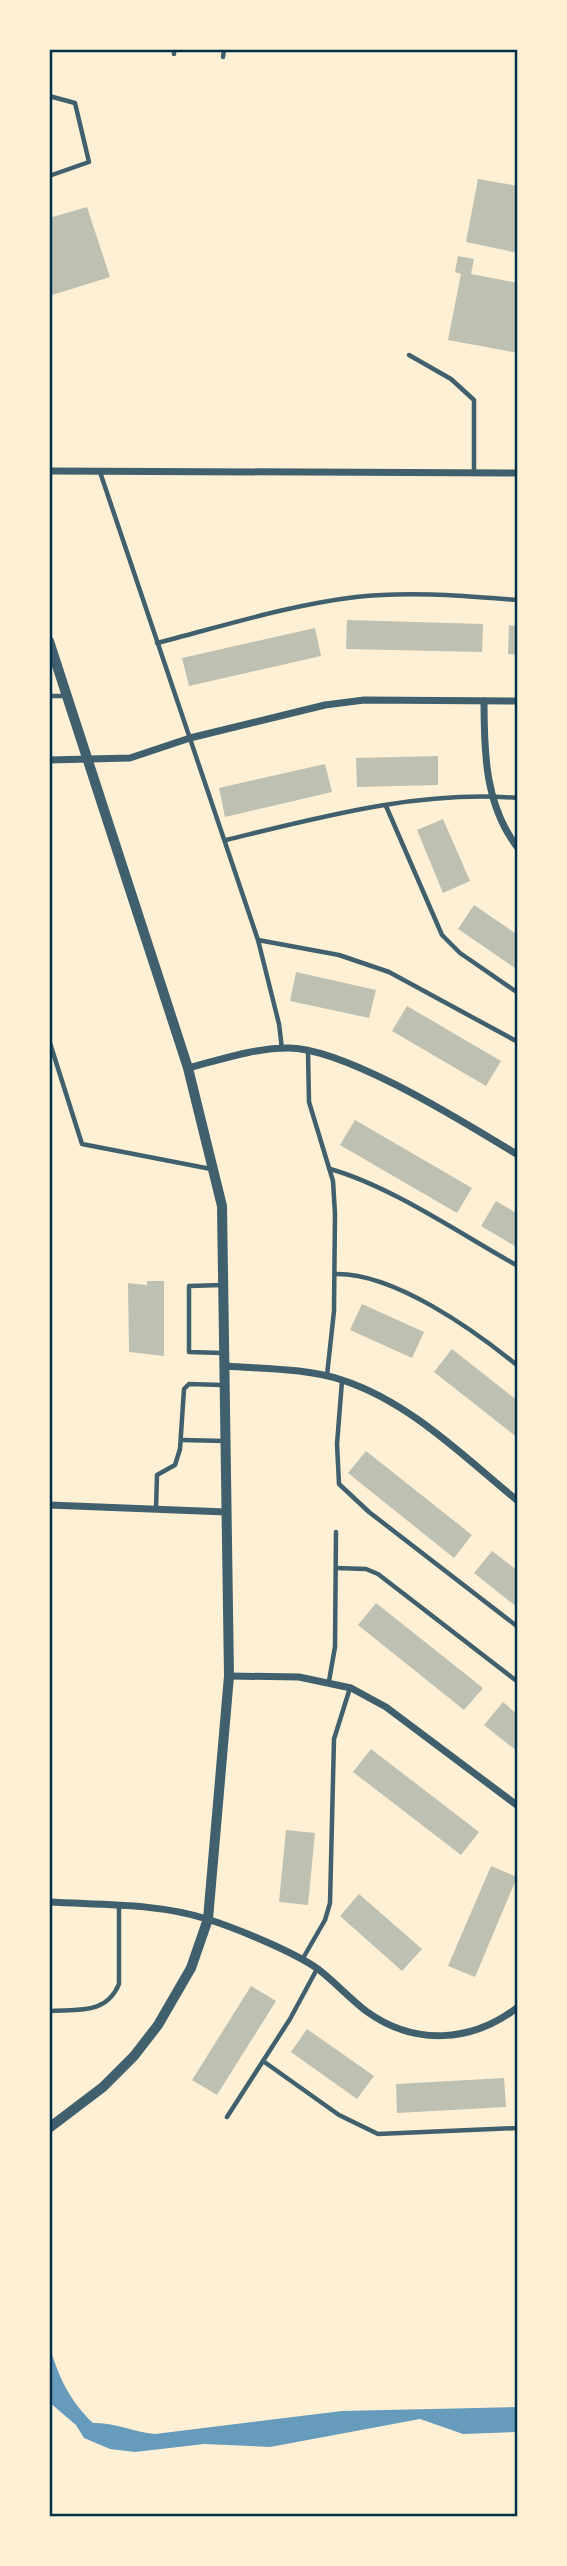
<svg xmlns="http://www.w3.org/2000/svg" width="567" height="2566" font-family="Merriweather,serif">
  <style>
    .water { fill: #669bbc }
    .building { fill: #bec0b2 }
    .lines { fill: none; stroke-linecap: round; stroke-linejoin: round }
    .service { stroke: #3f606c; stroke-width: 4.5 }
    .minor { stroke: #3f606c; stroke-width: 7 }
    .tertiary { stroke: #3f606c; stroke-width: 10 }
    .neatline { fill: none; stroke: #003049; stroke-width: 2.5 }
  </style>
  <rect width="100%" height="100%" fill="#fdf0d5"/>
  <path class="water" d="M 49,2344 C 58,2376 69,2400 93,2423 C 114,2422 133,2432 155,2434 L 342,2411 L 518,2407 L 518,2432 L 463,2434 L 420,2419 L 270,2447 L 204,2444 L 135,2452 L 110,2449 L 84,2438 L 76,2425 L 49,2402 Z"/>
  <g class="building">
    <polygon points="478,179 518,186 518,253 466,242"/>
    <polygon points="87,207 110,277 49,296 49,218"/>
    <polygon points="458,256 474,259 471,274 518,283 518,353 448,340 461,274 455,272"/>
    <polygon points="347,620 483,624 482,652 346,649"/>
    <polygon points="509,625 518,626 518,655 508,654"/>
    <polygon points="315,628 321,656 189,686 182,658"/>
    <polygon points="438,756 438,785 357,787 356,758"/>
    <polygon points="325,764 332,792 225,817 219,788"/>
    <polygon points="443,819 470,881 443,893 417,830"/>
    <polygon points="474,905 518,935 518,970 458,929"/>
    <polygon points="296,972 376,990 369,1018 290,1001"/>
    <polygon points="407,1006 501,1061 486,1086 392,1031"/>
    <polygon points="355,1120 472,1188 457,1213 340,1145"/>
    <polygon points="496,1201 518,1214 518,1248 481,1226"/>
    <polygon points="147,1281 164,1281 164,1356 129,1352 128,1283 147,1285"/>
    <polygon points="362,1304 424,1332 412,1358 350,1330"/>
    <polygon points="452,1349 518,1401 518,1438 434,1372"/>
    <polygon points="366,1451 472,1535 454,1558 348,1473"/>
    <polygon points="492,1551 518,1571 518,1608 474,1573"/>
    <polygon points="376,1603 483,1688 464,1710 358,1625"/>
    <polygon points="503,1702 518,1715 518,1752 484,1725"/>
    <polygon points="371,1749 479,1832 461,1855 353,1772"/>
    <polygon points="286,1830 315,1833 308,1905 279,1902"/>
    <polygon points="491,1866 517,1877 475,1977 448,1966"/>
    <polygon points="359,1894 422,1949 402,1971 340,1916"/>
    <polygon points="251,1986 276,2001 217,2095 192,2080"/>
    <polygon points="307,2029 374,2076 357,2099 291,2052"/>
    <polygon points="504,2078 506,2107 397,2113 396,2084"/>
  </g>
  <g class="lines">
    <g class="service">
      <polyline points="174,54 174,49"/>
      <polyline points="223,57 224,49"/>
      <polyline points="49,96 75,103 89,162 49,176"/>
      <polyline points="409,355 451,379 474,400 474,473"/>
      <polyline points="100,472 258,940 279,1024 282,1049"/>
      <path d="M 157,643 C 223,626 289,605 356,597 C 409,591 465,596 518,600"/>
      <polyline points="49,696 66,696"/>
      <polyline points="386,806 442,935 460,953 518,993"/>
      <path d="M 226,840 C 321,817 419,790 518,798"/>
      <polyline points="258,940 339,955 389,972 518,1042"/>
      <polyline points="49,1040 82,1144 211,1169"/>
      <polyline points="308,1052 309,1102 333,1181 335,1214 334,1311 327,1375"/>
      <path d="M 330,1169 C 391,1186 462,1235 518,1266"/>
      <path d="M 336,1274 C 394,1273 474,1330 518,1366"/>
      <polyline points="222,1285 189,1286 189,1352 223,1353"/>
      <polyline points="342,1381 337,1444 339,1484 369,1512 518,1627"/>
      <polyline points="181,1440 226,1441"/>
      <polyline points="156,1509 157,1475 175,1465 180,1449 184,1389 189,1384 222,1385"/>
      <polyline points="336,1568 366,1569 378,1574 518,1682"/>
      <polyline points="329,1681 335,1647 336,1532"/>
      <polyline points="302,1960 325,1920 330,1903 334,1739 350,1688"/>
      <path d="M 49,2011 C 78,2009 106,2015 119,1984 L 119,1906"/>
      <polyline points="263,2061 339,2115 378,2134 518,2128"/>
      <polyline points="227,2117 290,2019 317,1969"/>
    </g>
    <g class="minor">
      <polyline points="49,471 518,473"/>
      <path d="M 484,701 C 484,752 485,806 518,848"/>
      <polyline points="49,760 130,758 190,738 325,705 364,700 518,701"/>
      <path d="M 188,1068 C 220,1060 254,1048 288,1048 C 346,1048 465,1123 518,1155"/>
      <path d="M 226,1366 C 264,1369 306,1368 342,1380 C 410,1402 464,1457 518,1501"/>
      <polyline points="49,1505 226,1512"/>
      <polyline points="229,1676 299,1677 351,1688 386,1707 518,1806"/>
      <path d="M 49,1902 C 101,1905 156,1903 207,1919 C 236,1928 294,1952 318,1969 C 335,1982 349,1998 366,2011 C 414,2046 472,2043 518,2007"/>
    </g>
    <polyline class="tertiary" points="49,641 188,1068 222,1206 229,1676 208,1919 191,1968 158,2025 134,2056 103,2087 49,2128"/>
  </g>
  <rect width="567" height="2566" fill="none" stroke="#fdf0d5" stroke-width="102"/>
  <rect x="51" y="51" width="465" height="2464" class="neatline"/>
</svg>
